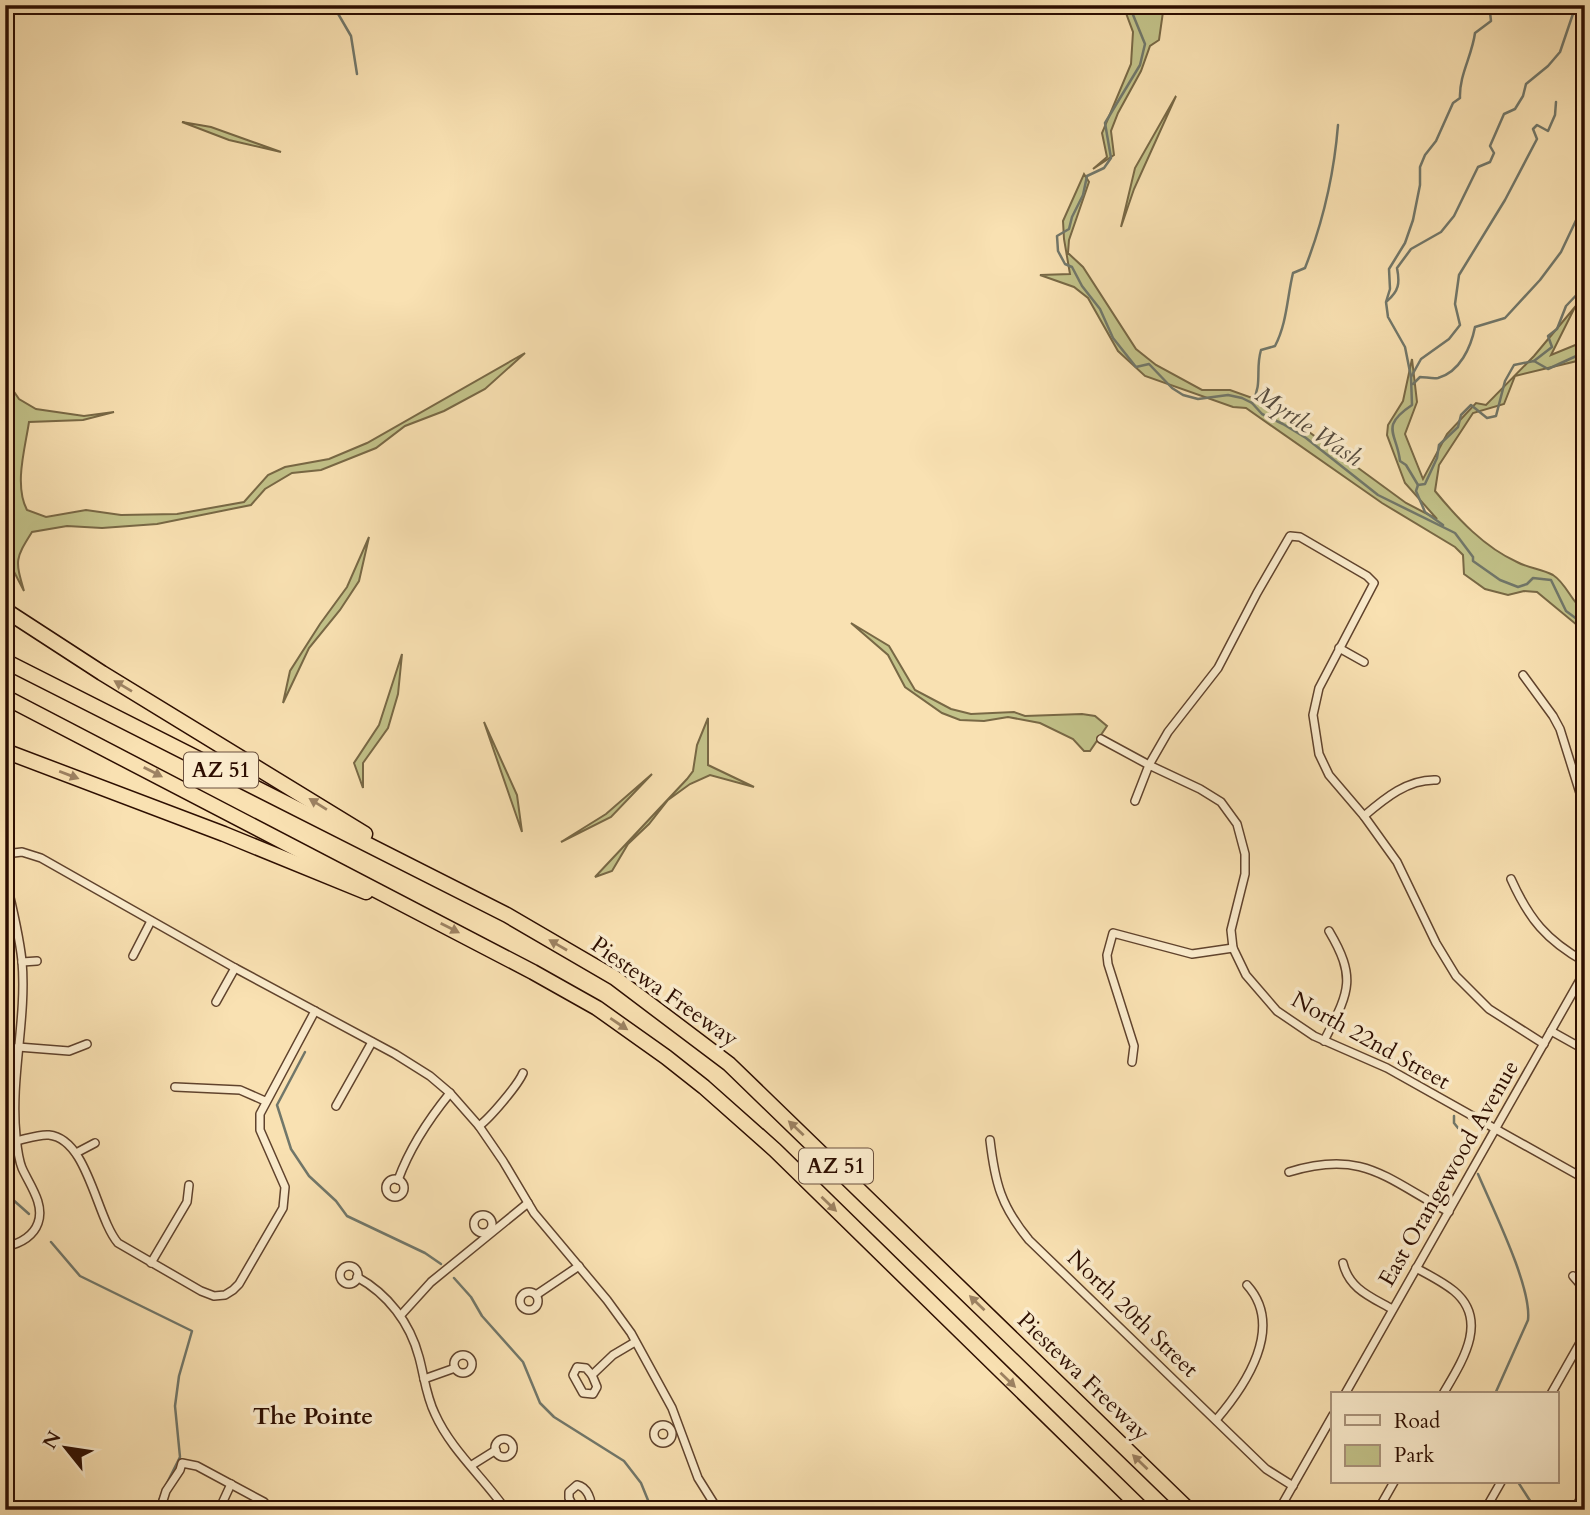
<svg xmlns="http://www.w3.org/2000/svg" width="1590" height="1515" font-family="Cardo,serif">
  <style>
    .green { fill: #c2c289; stroke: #786845; stroke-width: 2 }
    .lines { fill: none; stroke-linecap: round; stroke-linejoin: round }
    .stream { stroke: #71776a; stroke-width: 2.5 }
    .street-casing { stroke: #60432d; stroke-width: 10 }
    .highway-casing { stroke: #2d0e01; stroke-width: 17 }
    .street { stroke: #fbeccd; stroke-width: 7 }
    .highway { stroke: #f9e1b2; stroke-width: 14 }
    .oneway { fill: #9d8262 }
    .labels { text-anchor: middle; stroke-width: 7; stroke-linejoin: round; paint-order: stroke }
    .shield { fill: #fbeccd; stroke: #6b513e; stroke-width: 2 }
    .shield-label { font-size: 21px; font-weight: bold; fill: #2d0e01 }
    .street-label { font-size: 23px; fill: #2d0e01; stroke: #fbeccd }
    .water-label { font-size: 24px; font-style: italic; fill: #554b3e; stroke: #fbeccd }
    .neighbourhood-label { font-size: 24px; font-weight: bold; fill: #2d0e01; stroke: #fbeccd }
  </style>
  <rect width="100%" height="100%" fill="#f9e1b2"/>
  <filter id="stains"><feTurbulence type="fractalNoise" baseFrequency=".00286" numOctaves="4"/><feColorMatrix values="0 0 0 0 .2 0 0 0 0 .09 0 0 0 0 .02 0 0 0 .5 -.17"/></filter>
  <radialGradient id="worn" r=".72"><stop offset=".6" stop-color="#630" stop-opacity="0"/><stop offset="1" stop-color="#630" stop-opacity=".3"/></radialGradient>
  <g class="green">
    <polygon points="1123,5 1164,5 1159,40 1150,46 1141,71 1118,113 1111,131 1114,155 1093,169 1107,157 1102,133 1131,64 1133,32"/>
    <polygon points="1176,96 1134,189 1121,227 1135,168"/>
    <polygon points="182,122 211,127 281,152 229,140"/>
    <path d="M 1084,174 L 1089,182 L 1069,240 L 1068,253 L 1083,267 L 1136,349 L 1156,365 L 1202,390 L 1230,390 L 1272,405 L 1406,503 L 1437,519 L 1405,483 L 1387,435 L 1388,425 L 1403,401 L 1412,359 L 1417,402 L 1405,434 L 1423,479 L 1447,434 L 1476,403 L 1486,405 L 1534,356 L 1585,295 L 1574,309 L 1551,355 L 1585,341 L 1585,355 L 1577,361 L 1515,376 L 1504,404 L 1473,413 L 1439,465 L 1435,491 C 1458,519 1484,547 1517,562 C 1528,568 1542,569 1553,575 C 1567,584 1571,602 1585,612 L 1585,647 L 1577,625 L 1537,592 L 1524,591 L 1508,595 L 1485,589 L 1464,574 L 1463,555 L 1455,547 L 1382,503 L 1246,408 L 1233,407 L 1145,376 L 1118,351 L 1088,298 L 1074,287 L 1040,275 L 1070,274 L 1064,239 L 1063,221 Z"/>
    <path d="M 525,353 L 485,389 L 444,411 L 405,426 L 376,448 L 321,470 L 292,473 L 265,489 L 251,505 L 157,524 L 102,528 L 67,526 L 32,532 C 15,559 15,560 24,591 L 11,566 L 10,556 L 5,549 L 5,366 L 8,383 L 19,399 L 36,409 L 84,416 L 114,412 L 83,420 L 29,422 C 25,449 14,485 27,510 L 46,517 L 86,510 L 121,515 L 177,514 L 244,502 L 268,475 L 285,467 L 329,459 L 367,443 Z"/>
    <polygon points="369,537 359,581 340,610 309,648 283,703 290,671 320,624 347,587"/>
    <polygon points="851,623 889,646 915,690 951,709 971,714 1014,712 1025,716 1082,714 1095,716 1107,726 1090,751 1084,751 1073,739 1040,723 1008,717 984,721 960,720 942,713 905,687 888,655"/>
    <polygon points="402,654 398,694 388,728 363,763 363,788 354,763 379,725"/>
    <polygon points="708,718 708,765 754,787 710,775 690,784 668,800 649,824 628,844 612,871 595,877 687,779 693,771 697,745"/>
    <polygon points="484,722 517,795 522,832"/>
    <polygon points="652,774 611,817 561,842 606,814"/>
  </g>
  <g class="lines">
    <g class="stream">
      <polyline points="333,5 351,36 357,74"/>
      <polyline points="1129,5 1145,44 1140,65 1105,123 1111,158 1104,168 1087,176 1083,195 1072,217 1069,229 1057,236 1058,251 1065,264 1072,267 1082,286 1100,309 1113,338 1136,367 1149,364 1172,388 1183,395 1198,399 1228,395 1242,398 1252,403 1262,414 1283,424 1306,438 1378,495 1455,533 1473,557 1473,561 1500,580 1518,587 1527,584 1533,578 1551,580 1566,611 1585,625"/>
      <path d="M 1387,301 C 1399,291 1400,283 1397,268 L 1411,249 L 1441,232 L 1454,216 L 1478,167 L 1490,162 L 1494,153 L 1490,146 L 1504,114 L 1515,109 L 1523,96 L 1526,84 L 1548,66 L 1560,52 L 1576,5"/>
      <polyline points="1534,361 1552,347 1548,336 1557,329 1566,306 1585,286"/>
      <polyline points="1411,377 1421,359 1449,339 1460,325 1455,304 1459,275 1505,200 1537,139 1533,129 1537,125 1548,131 1555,115 1556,102"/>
      <path d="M 1413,384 L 1420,377 C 1425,377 1433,379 1438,378 C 1460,372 1471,347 1475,327 L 1505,318 L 1540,280 L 1561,252 L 1579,214 L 1585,192"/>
      <path d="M 1252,403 C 1263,383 1255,370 1261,350 L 1275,346 C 1287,323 1287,298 1293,273 L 1305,268 C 1323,222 1334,175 1338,125"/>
      <polyline points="5,428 7,447 5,468"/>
      <path d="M 1418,485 L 1406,465 L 1400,461 C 1397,433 1379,427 1412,405 L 1411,377 L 1405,347 L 1388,317 L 1386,302 L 1390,289 L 1389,269 L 1405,243 L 1413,220 L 1420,185 L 1420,167 L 1425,155 L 1436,141 L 1453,103 L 1460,98 C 1459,75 1472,56 1475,33 L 1491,21 L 1490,12"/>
      <polyline points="1443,525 1425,512 1416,491 1418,485 1425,484 1437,458 1439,445 1458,427 1461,415 1471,405 1487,418 1496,416 1505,381 1514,365 1534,361 1548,369 1585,352"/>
      <polyline points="305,1052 277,1105 291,1149 309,1176 336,1201 347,1216 425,1253 441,1264"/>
      <polyline points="1454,1116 1454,1123 1458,1128"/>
      <polyline points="5,1173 11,1198 29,1214"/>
      <path d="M 1478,1174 C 1492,1207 1532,1287 1528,1320 L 1495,1394"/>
      <polyline points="51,1242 80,1276 192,1331 179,1376 175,1406 180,1457 166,1485"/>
      <polyline points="454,1278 471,1297 482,1316 523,1362 540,1403 554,1417 624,1461 641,1483 652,1510"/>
      <polyline points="1518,1482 1536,1510"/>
      <polyline points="155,1510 163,1491"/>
    </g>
    <defs>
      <g id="street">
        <polyline points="1339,648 1364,662"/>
        <polyline points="1523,675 1553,716 1560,729 1585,809"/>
        <polyline points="1101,739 1149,765 1200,789 1221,802 1237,824 1245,854 1245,874 1231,930 1233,948 1246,975 1277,1011 1314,1036 1387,1068 1585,1179"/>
        <polyline points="1135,801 1149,765 1168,732 1218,668 1257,593 1290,536 1300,537 1367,576 1374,583 1319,688 1313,715 1319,754 1329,775 1364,816 1397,862 1436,943 1456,976 1489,1009 1544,1044"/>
        <path d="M 1364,816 C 1385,798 1408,779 1436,780"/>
        <polyline points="5,854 22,852 41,858 235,968 395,1054 430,1076 450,1093 479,1126 503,1161 534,1213 607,1300 631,1333 672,1408 698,1478 718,1510"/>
        <path d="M 5,877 C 12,905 19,933 22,961 C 27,1019 10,1078 16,1136 C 17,1146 18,1158 22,1168 C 29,1184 45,1204 38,1223 C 33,1237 18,1244 5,1247"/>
        <path d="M 1511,879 C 1529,919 1546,940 1585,962"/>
        <polyline points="133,956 151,921"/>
        <polyline points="22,962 37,961"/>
        <polyline points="216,1002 235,968"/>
        <polyline points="1551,1031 1585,1050"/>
        <path d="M 1324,1041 C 1348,993 1358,980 1329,931"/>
        <polyline points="18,1047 69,1051 87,1044"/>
        <polyline points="1132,1062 1134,1046 1108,964 1107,955 1113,933 1192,954 1233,948"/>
        <polyline points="175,1087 240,1090 265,1101"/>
        <polyline points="336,1106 372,1042"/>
        <path d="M 479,1126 C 490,1118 518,1085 523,1073"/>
        <path d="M 990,1140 C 995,1183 1001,1206 1029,1240 L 1266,1469 L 1293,1486"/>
        <path d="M 16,1141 C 26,1139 39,1134 49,1135 C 88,1139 96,1217 118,1243 L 201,1291 L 214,1296 L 225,1295 L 233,1290 L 239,1284 L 283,1208 L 285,1187 L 260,1130 L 260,1114 L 315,1011"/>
        <polyline points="76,1153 95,1143"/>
        <path d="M 1289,1172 C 1364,1149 1386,1179 1449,1212"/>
        <circle cx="395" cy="1188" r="9"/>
        <path d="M 398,1180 C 410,1147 428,1120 450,1093"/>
        <circle cx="483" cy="1224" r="9"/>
        <polyline points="151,1263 187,1202 189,1185"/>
        <path d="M 1343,1263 C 1349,1289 1371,1297 1392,1309"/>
        <circle cx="349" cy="1275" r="9"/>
        <path d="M 1416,1268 C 1429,1275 1443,1282 1454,1291 C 1490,1321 1461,1363 1443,1394"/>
        <polyline points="1573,1276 1585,1290"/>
        <path d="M 357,1277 C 388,1294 410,1323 419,1357 C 424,1375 426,1396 435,1414 C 451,1450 484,1478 506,1510"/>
        <circle cx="529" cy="1301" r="9"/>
        <polyline points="536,1295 579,1266"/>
        <polyline points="401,1315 431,1282 528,1203"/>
        <circle cx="463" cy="1364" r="9"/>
        <polygon points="577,1367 586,1368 592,1375 597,1387 593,1394 583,1393 573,1375"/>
        <polyline points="592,1375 613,1355 635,1342"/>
        <polyline points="424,1379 455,1368"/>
        <polyline points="1345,1394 1585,971"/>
        <polyline points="1551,1394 1585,1334"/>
        <path d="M 1216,1420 C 1246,1385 1285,1327 1247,1285"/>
        <circle cx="663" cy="1434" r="9"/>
        <circle cx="504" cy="1448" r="9"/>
        <polyline points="472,1465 496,1450"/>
        <polyline points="160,1510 166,1491 180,1470 182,1463 197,1466 264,1502 271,1510"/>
        <polyline points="219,1510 231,1484"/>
        <polyline points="560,1510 572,1504"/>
        <path d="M 575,1510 L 569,1498 L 569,1492 L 577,1485 C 587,1487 593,1500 590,1510"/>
        <polyline points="1279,1510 1333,1415"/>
        <polyline points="1378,1510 1394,1482"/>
        <polyline points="1485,1510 1501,1482"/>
        <polyline points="1574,1510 1585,1491"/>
      </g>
      <g id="highway">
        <polyline points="5,610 102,673 365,834"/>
        <polyline points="5,661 507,915 615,978 729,1064 1189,1510"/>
        <polyline points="5,697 533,972 597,1008 666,1057 704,1087 775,1150 1143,1510"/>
        <polyline points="5,751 224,834 366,892"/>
      </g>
    </defs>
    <use href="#street" class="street-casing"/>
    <use href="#highway" class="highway-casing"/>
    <use href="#street" class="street"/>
    <use href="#highway" class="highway"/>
  </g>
  <defs><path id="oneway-solid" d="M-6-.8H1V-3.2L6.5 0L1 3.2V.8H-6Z" transform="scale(1.75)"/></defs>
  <g class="oneway">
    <use href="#oneway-solid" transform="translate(123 686) rotate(-149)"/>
    <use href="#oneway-solid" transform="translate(153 772) rotate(27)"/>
    <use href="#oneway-solid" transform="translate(69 775) rotate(21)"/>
    <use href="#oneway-solid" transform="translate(318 804) rotate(-148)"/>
    <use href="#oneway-solid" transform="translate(450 928) rotate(27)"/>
    <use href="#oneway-solid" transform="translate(558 945) rotate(-150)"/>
    <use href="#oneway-solid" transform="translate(619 1024) rotate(34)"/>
    <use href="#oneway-solid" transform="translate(796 1128) rotate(-137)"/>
    <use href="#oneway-solid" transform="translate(829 1204) rotate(44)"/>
    <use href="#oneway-solid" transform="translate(977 1303) rotate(-136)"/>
    <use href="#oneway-solid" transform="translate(1008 1380) rotate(44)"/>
    <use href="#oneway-solid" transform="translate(1140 1462) rotate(-136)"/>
  </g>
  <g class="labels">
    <g class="shield">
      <rect x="184" y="752.5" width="74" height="35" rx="5"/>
      <rect x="799" y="1148.5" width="74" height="35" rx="5"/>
    </g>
    <g class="shield-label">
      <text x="221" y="777">AZ 51</text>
      <text x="836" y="1173">AZ 51</text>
    </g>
    <g class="street-label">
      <text transform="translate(665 991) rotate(35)" y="8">Piestewa Freeway</text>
      <text transform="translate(1371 1040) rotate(29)" y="8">North 22nd Street</text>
      <text transform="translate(1448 1173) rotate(-60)" y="8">East Orangewood Avenue</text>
      <text transform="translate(1133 1313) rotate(44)" y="8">North 20th Street</text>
      <text transform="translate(1084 1376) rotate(44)" y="8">Piestewa Freeway</text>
    </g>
    <g class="water-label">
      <text transform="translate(1309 426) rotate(34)" y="8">Myrtle Wash</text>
    </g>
    <g class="neighbourhood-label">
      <text x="313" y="1424">The Pointe</text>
    </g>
  </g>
  <rect width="1590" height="1515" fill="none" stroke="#f9e1b2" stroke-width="28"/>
  <rect x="7" y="7" width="1576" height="1501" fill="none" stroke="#2d0e01" stroke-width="3.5"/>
  <rect x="14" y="14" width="1562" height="1487" fill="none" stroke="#2d0e01" stroke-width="2"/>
  <rect x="1331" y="1392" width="228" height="91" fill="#fbeccd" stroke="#a9937b" stroke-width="2"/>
  <rect x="1345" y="1415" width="35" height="10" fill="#fbeccd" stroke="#a9937b" stroke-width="2"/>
  <text x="1394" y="1428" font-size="21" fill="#2d0e01">Road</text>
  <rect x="1345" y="1445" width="35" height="21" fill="#c2c289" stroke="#a9937b" stroke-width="2"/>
  <text x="1394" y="1462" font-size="21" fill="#2d0e01">Park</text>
  <g transform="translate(66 1448) rotate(300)" stroke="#fbeccd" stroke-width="5" paint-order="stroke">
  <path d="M0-5L12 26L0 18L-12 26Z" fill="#2d0e01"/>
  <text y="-10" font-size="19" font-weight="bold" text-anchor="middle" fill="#2d0e01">N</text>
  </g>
  <rect width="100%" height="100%" filter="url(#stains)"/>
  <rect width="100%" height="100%" fill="url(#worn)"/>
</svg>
